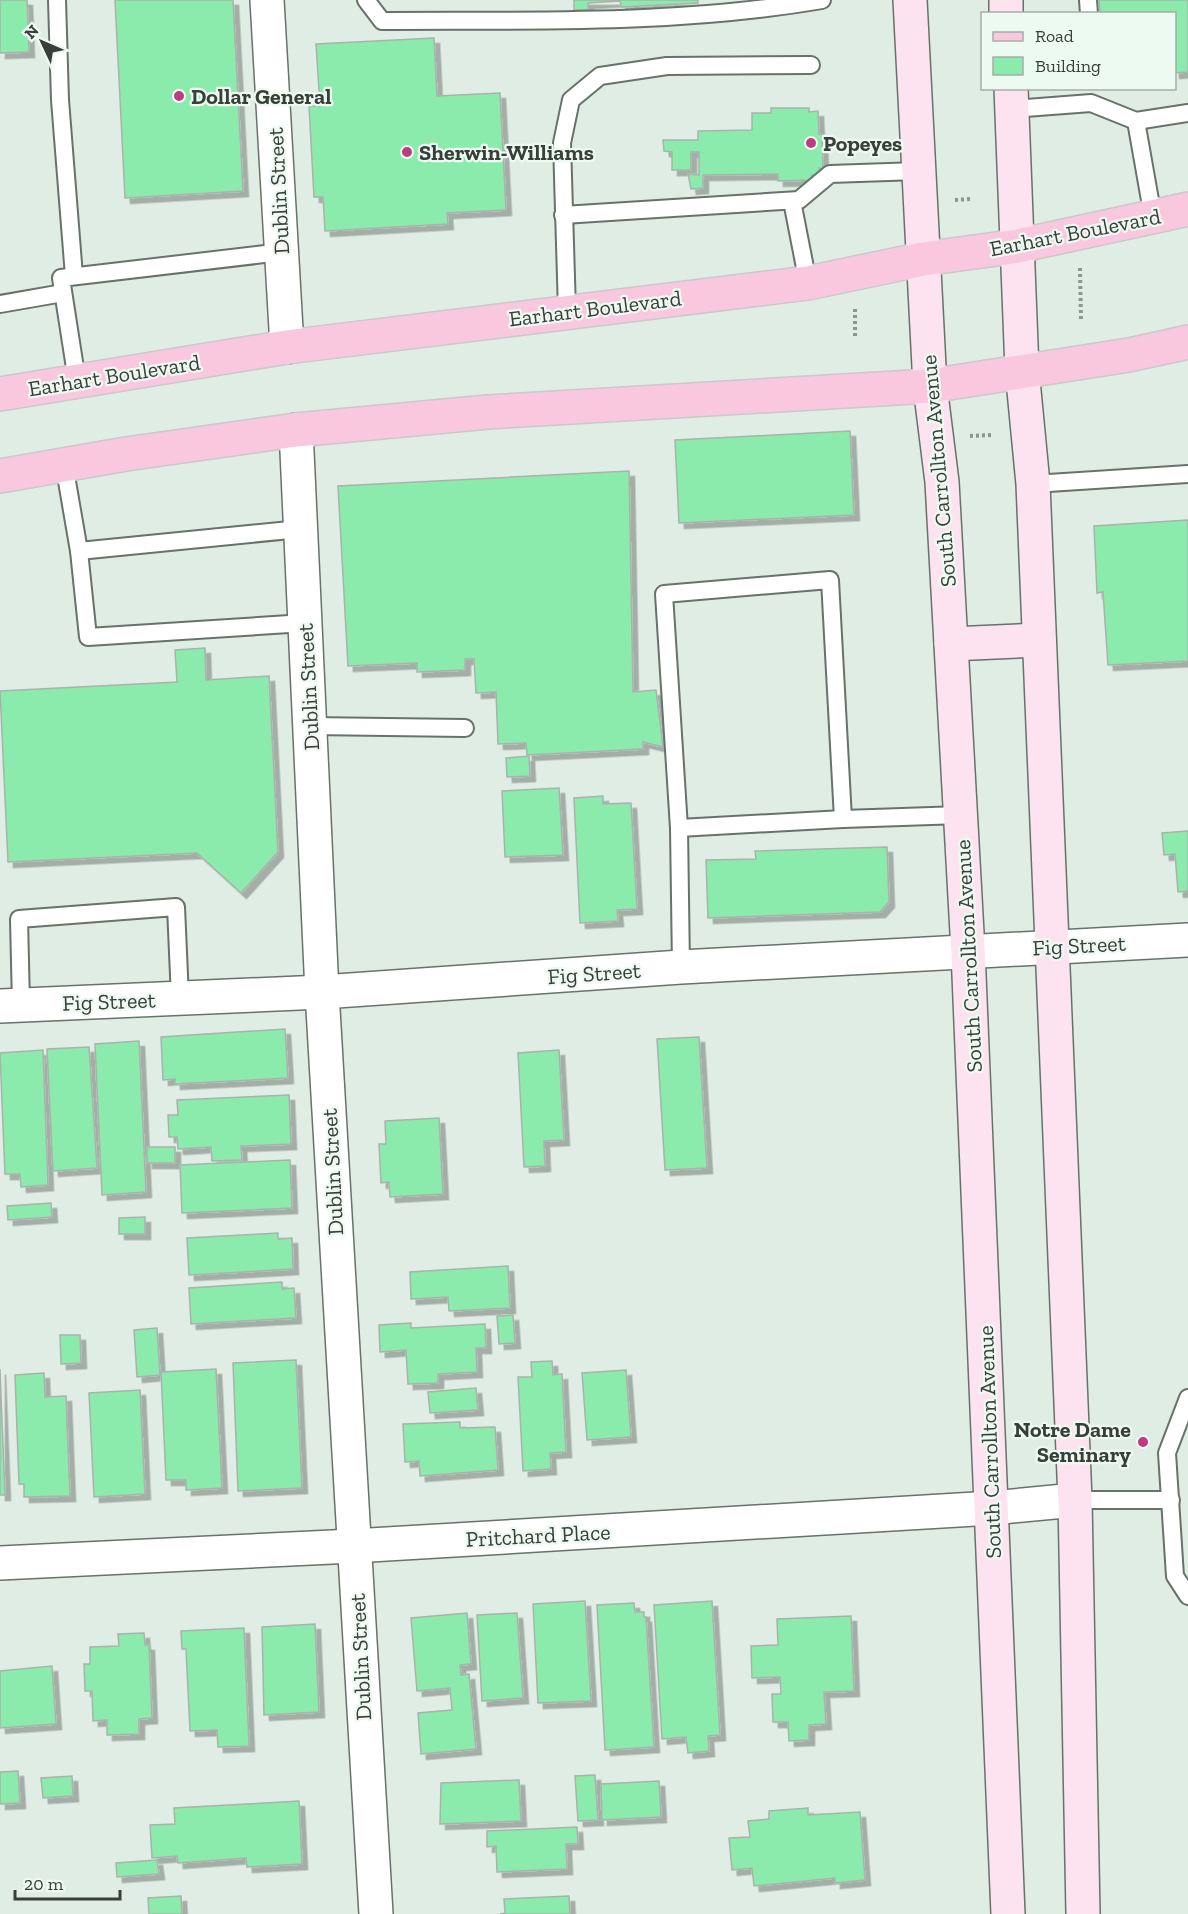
<svg xmlns="http://www.w3.org/2000/svg" width="1188" height="1914" font-family="'Zilla Slab',serif">
  <style>
    .building { fill: #8bebac; stroke: #a8b4ab; stroke-width: 1.5; filter: url(#shadow) }
    .lines { fill: none; stroke-linecap: round; stroke-linejoin: round }
    .service-casing { stroke: #67726a; stroke-width: 20 }
    .minor-casing { stroke: #67726a; stroke-width: 36 }
    .secondary-casing { stroke: #67726a; stroke-width: 36 }
    .primary-casing { stroke: #c8c9c8; stroke-width: 36 }
    .path { stroke: #8c958f; stroke-width: 4; stroke-dasharray: 3 3; stroke-linecap: butt }
    .service { stroke: #fff; stroke-width: 16 }
    .minor { stroke: #fff; stroke-width: 33 }
    .secondary { stroke: #fce3ef; stroke-width: 33 }
    .primary { stroke: #f9c8df; stroke-width: 33 }
    .poi-dot { fill: #be3b83; stroke: #edfaf1; stroke-width: 2 }
    .labels { text-anchor: middle; stroke-width: 4.5; stroke-linejoin: round; paint-order: stroke }
    .poi-label { font-size: 22px; font-weight: bold; fill: #393e3a; stroke: #edfaf1; text-anchor: start }
    .street-label { font-size: 22px; fill: #393e3a; stroke: #edfaf1 }
  </style>
  <defs>
    <filter id="shadow"><feDropShadow dx="5.5" dy="5.5" stdDeviation="0" flood-color="#0004"/></filter>
  </defs>
  <rect width="100%" height="100%" fill="#e0ede4"/>
  <g class="building">
    <polygon points="0,0 27,0 29,52 0,53"/>
    <polygon points="115,0 233,0 243,191 125,198"/>
    <polygon points="574,0 698,0 698,3 621,7 620,1 588,3 588,10 574,10"/>
    <polygon points="1099,0 1188,0 1188,72 1174,73 1174,14 1100,14"/>
    <polygon points="434,38 437,96 500,93 506,210 447,213 448,224 325,231 323,197 314,197 309,106 320,106 316,44"/>
    <polygon points="771,108 809,108 809,112 818,111 819,134 822,134 823,169 819,168 820,174 812,175 812,180 778,181 778,174 703,175 703,188 691,189 688,174 699,175 699,152 691,152 691,170 672,170 672,152 664,151 663,140 698,140 698,131 752,130 752,113 771,113"/>
    <polygon points="850,431 854,515 679,523 675,440"/>
    <polygon points="629,471 633,692 656,690 663,747 643,742 643,749 527,755 526,743 498,744 496,692 476,693 474,659 465,659 465,670 417,672 417,663 348,666 338,486"/>
    <polygon points="1188,520 1188,661 1108,665 1103,592 1097,593 1094,526"/>
    <polygon points="205,648 206,680 269,676 278,852 241,893 197,853 8,862 0,691 177,682 175,650"/>
    <polygon points="529,756 530,776 507,777 506,758"/>
    <polygon points="559,788 563,855 505,857 502,791"/>
    <polygon points="603,796 603,804 631,803 637,909 617,910 618,921 580,923 574,798"/>
    <polygon points="1188,831 1188,891 1178,892 1175,854 1164,855 1162,833"/>
    <polygon points="887,847 889,902 880,912 708,918 706,860 756,859 755,851"/>
    <polygon points="285,1029 288,1078 175,1084 175,1079 163,1080 161,1037"/>
    <polygon points="699,1037 707,1168 665,1170 657,1039"/>
    <polygon points="139,1041 146,1192 102,1195 95,1044"/>
    <polygon points="89,1047 97,1168 53,1171 47,1049"/>
    <polygon points="43,1050 48,1185 21,1187 20,1174 5,1174 0,1053"/>
    <polygon points="559,1050 564,1140 544,1141 545,1166 524,1167 518,1053"/>
    <polygon points="289,1095 291,1144 241,1146 242,1160 212,1161 211,1147 178,1149 177,1137 169,1137 168,1115 178,1115 177,1100"/>
    <polygon points="439,1118 443,1194 390,1197 389,1182 381,1183 379,1144 386,1144 385,1121"/>
    <rect x="147" y="1147" width="28" height="16"/>
    <polygon points="290,1160 292,1208 182,1213 180,1165"/>
    <polygon points="51,1203 52,1217 8,1220 7,1206"/>
    <polygon points="145,1217 145,1234 119,1234 119,1218"/>
    <polygon points="278,1233 278,1239 292,1238 293,1269 189,1275 187,1238"/>
    <polygon points="508,1266 510,1308 449,1311 448,1297 411,1299 410,1272"/>
    <polygon points="282,1282 282,1289 294,1288 296,1318 191,1324 189,1288"/>
    <polygon points="513,1315 515,1343 499,1344 497,1316"/>
    <polygon points="411,1323 411,1328 485,1324 486,1348 476,1348 477,1372 438,1374 438,1383 408,1384 406,1350 380,1352 379,1325"/>
    <polygon points="157,1328 160,1375 137,1377 134,1330"/>
    <polygon points="60,1335 80,1335 81,1363 61,1364"/>
    <polygon points="296,1360 302,1488 238,1491 233,1363"/>
    <polygon points="552,1361 553,1375 562,1374 566,1452 550,1453 551,1469 523,1471 518,1377 532,1377 531,1362"/>
    <polygon points="0,1369 5,1495 0,1495"/>
    <polygon points="216,1369 222,1488 186,1490 186,1480 166,1480 161,1372"/>
    <polygon points="626,1370 631,1437 587,1440 582,1373"/>
    <polygon points="44,1373 45,1397 66,1396 70,1496 24,1497 24,1484 19,1484 15,1375"/>
    <polygon points="476,1388 478,1410 430,1413 428,1392"/>
    <polygon points="140,1390 145,1494 94,1497 89,1393"/>
    <polygon points="460,1422 460,1428 495,1427 498,1470 420,1476 419,1461 405,1462 403,1424"/>
    <polygon points="585,1601 591,1701 538,1703 533,1604"/>
    <polygon points="712,1601 720,1735 708,1736 709,1751 688,1753 686,1737 662,1739 654,1605"/>
    <polygon points="634,1603 635,1612 644,1612 644,1617 646,1617 654,1747 605,1750 597,1605"/>
    <polygon points="467,1613 471,1664 460,1665 461,1675 469,1674 476,1749 421,1754 418,1713 452,1710 450,1688 417,1691 411,1618"/>
    <polygon points="517,1613 523,1698 482,1701 477,1615"/>
    <polygon points="851,1616 854,1691 824,1692 826,1724 809,1725 809,1740 789,1741 788,1722 773,1722 772,1694 781,1694 780,1677 752,1678 751,1646 778,1645 777,1619"/>
    <polygon points="315,1624 319,1712 264,1715 262,1627"/>
    <polygon points="244,1628 249,1746 218,1747 217,1730 190,1731 186,1649 182,1649 181,1631"/>
    <polygon points="144,1633 145,1645 149,1645 152,1718 139,1719 139,1734 107,1735 107,1720 93,1721 92,1691 85,1691 84,1664 90,1664 90,1647 119,1646 118,1634"/>
    <polygon points="52,1666 56,1724 0,1728 0,1671"/>
    <polygon points="18,1771 20,1803 0,1804 0,1772"/>
    <polygon points="595,1775 598,1820 578,1821 575,1776"/>
    <polygon points="72,1776 73,1796 43,1798 41,1778"/>
    <polygon points="519,1780 521,1821 440,1824 441,1783"/>
    <polygon points="659,1781 661,1817 602,1820 601,1784"/>
    <polygon points="299,1801 302,1864 247,1867 246,1858 178,1863 177,1856 152,1858 150,1825 175,1824 174,1808"/>
    <polygon points="808,1808 808,1815 860,1812 865,1880 835,1883 835,1878 754,1886 752,1868 732,1870 729,1838 750,1837 748,1821 769,1819 769,1811"/>
    <polygon points="577,1827 578,1844 566,1844 567,1869 497,1872 496,1846 487,1847 487,1831"/>
    <polygon points="157,1860 159,1874 117,1877 116,1863"/>
    <polygon points="181,1896 182,1914 149,1914 148,1898"/>
    <polygon points="569,1896 570,1914 500,1914 505,1913 504,1899"/>
  </g>
  <g class="lines">
    <defs>
      <g id="service">
        <polyline points="57,0 60,100 74,276"/>
        <path d="M 366,0 L 382,21 C 529,20 676,25 822,0"/>
        <polyline points="1088,0 1089,14"/>
        <polyline points="1013,109 1091,103 1136,121 1188,113"/>
        <polyline points="1136,121 1153,217"/>
        <polyline points="792,201 808,283"/>
        <polyline points="563,215 799,200 830,174 918,171"/>
        <polyline points="0,304 63,293"/>
        <polyline points="567,311 562,143 571,100 600,76 667,66 811,65"/>
        <polyline points="77,381 61,278 282,252"/>
        <polyline points="64,464 79,551 88,637 305,623"/>
        <polyline points="1033,484 1188,474"/>
        <polyline points="79,551 300,529"/>
        <polyline points="309,726 465,728"/>
        <polyline points="679,828 843,819"/>
        <polyline points="681,967 679,828 664,594 830,580 843,819 961,815"/>
        <polyline points="21,1005 19,919 176,907 180,998"/>
        <polyline points="1188,1398 1167,1453 1175,1576 1188,1596"/>
        <polyline points="1075,1500 1171,1500"/>
      </g>
      <g id="minor">
        <polyline points="267,0 287,347"/>
        <polyline points="296,430 322,992 376,1914"/>
        <polyline points="0,1006 322,992 681,967 1188,940"/>
        <polyline points="0,1563 353,1546 992,1508 1075,1500"/>
      </g>
      <g id="secondary">
        <polyline points="910,0 930,386 942,482 968,951 1008,1914"/>
        <polyline points="1006,0 1006,14"/>
        <polyline points="1011,88 1022,370 1033,484 1075,1500 1083,1914"/>
        <polyline points="951,644 1039,640"/>
      </g>
      <g id="primary">
        <polyline points="0,394 287,347 808,283 923,259 1018,246 1188,209"/>
        <polyline points="0,476 126,454 296,430 488,412 930,386 1129,355 1188,342"/>
      </g>
    </defs>
    <use href="#service" class="service-casing"/>
    <use href="#minor" class="minor-casing"/>
    <use href="#secondary" class="secondary-casing"/>
    <use href="#primary" class="primary-casing"/>
    <g class="path">
      <polyline points="955,200 970,199"/>
      <polyline points="1080,268 1081,319"/>
      <polyline points="855,309 855,337"/>
      <polyline points="970,436 993,435"/>
    </g>
    <use href="#service" class="service"/>
    <use href="#minor" class="minor"/>
    <use href="#secondary" class="secondary"/>
    <use href="#primary" class="primary"/>
  </g>
  <g class="poi-dot">
    <circle cx="179" cy="96" r="6"/>
    <circle cx="811" cy="143" r="6"/>
    <circle cx="407" cy="152" r="6"/>
    <circle cx="1143" cy="1442" r="6"/>
  </g>
  <g class="labels">
    <g class="poi-label">
      <text x="191" y="104">Dollar General</text>
      <text x="823" y="151">Popeyes</text>
      <text x="419" y="160">Sherwin-Williams</text>
      <text x="1131" y="1437" text-anchor="end">Notre Dame<tspan x="1131" dy="25">Seminary</tspan></text>
    </g>
    <g class="street-label">
      <text transform="translate(278 191) rotate(-93)" y="8">Dublin Street</text>
      <text transform="translate(1075 232) rotate(-11)" y="8">Earhart Boulevard</text>
      <text transform="translate(595 308) rotate(-7)" y="8">Earhart Boulevard</text>
      <text transform="translate(114 375) rotate(-9)" y="8">Earhart Boulevard</text>
      <text transform="translate(938 471) rotate(-95)" y="8">South Carrollton Avenue</text>
      <text transform="translate(308 687) rotate(-93)" y="8">Dublin Street</text>
      <text transform="translate(1079 945) rotate(-3)" y="8">Fig Street</text>
      <text transform="translate(968 956) rotate(-93)" y="8">South Carrollton Avenue</text>
      <text transform="translate(594 973) rotate(-4)" y="8">Fig Street</text>
      <text transform="translate(109 1001) rotate(-2)" y="8">Fig Street</text>
      <text transform="translate(332 1172) rotate(-93)" y="8">Dublin Street</text>
      <text transform="translate(989 1442) rotate(-92)" y="8">South Carrollton Avenue</text>
      <text transform="translate(538 1535) rotate(-3)" y="8">Pritchard Place</text>
      <text transform="translate(360 1657) rotate(-93)" y="8">Dublin Street</text>
    </g>
  </g>
  <rect x="981" y="12" width="195" height="78" fill="#edfaf1" stroke="#a5afa8" stroke-width="1.5"/>
  <rect x="993" y="32" width="30" height="9" fill="#f9c8df" stroke="#a5afa8" stroke-width="1.5"/>
  <text x="1035" y="42" font-size="18" fill="#393e3a">Road</text>
  <rect x="993" y="57" width="30" height="18" fill="#8bebac" stroke="#a5afa8" stroke-width="1.5"/>
  <text x="1035" y="72" font-size="18" fill="#393e3a">Building</text>
  <g transform="translate(42 42) rotate(314)" stroke="#edfaf1" stroke-width="4.5" paint-order="stroke">
  <path d="M0-4.5L10 22L0 15L-10 22Z" fill="#393e3a"/>
  <text y="-9" font-size="16" font-weight="bold" text-anchor="middle" fill="#393e3a">N</text>
  </g>
  <path d="M15 1890v9h105v-9" fill="none" stroke="#393e3a" stroke-width="3"/>
  <text x="24" y="1890" font-size="18" fill="#393e3a" stroke="#edfaf1" stroke-width="4.5" paint-order="stroke">20 m</text>
</svg>
